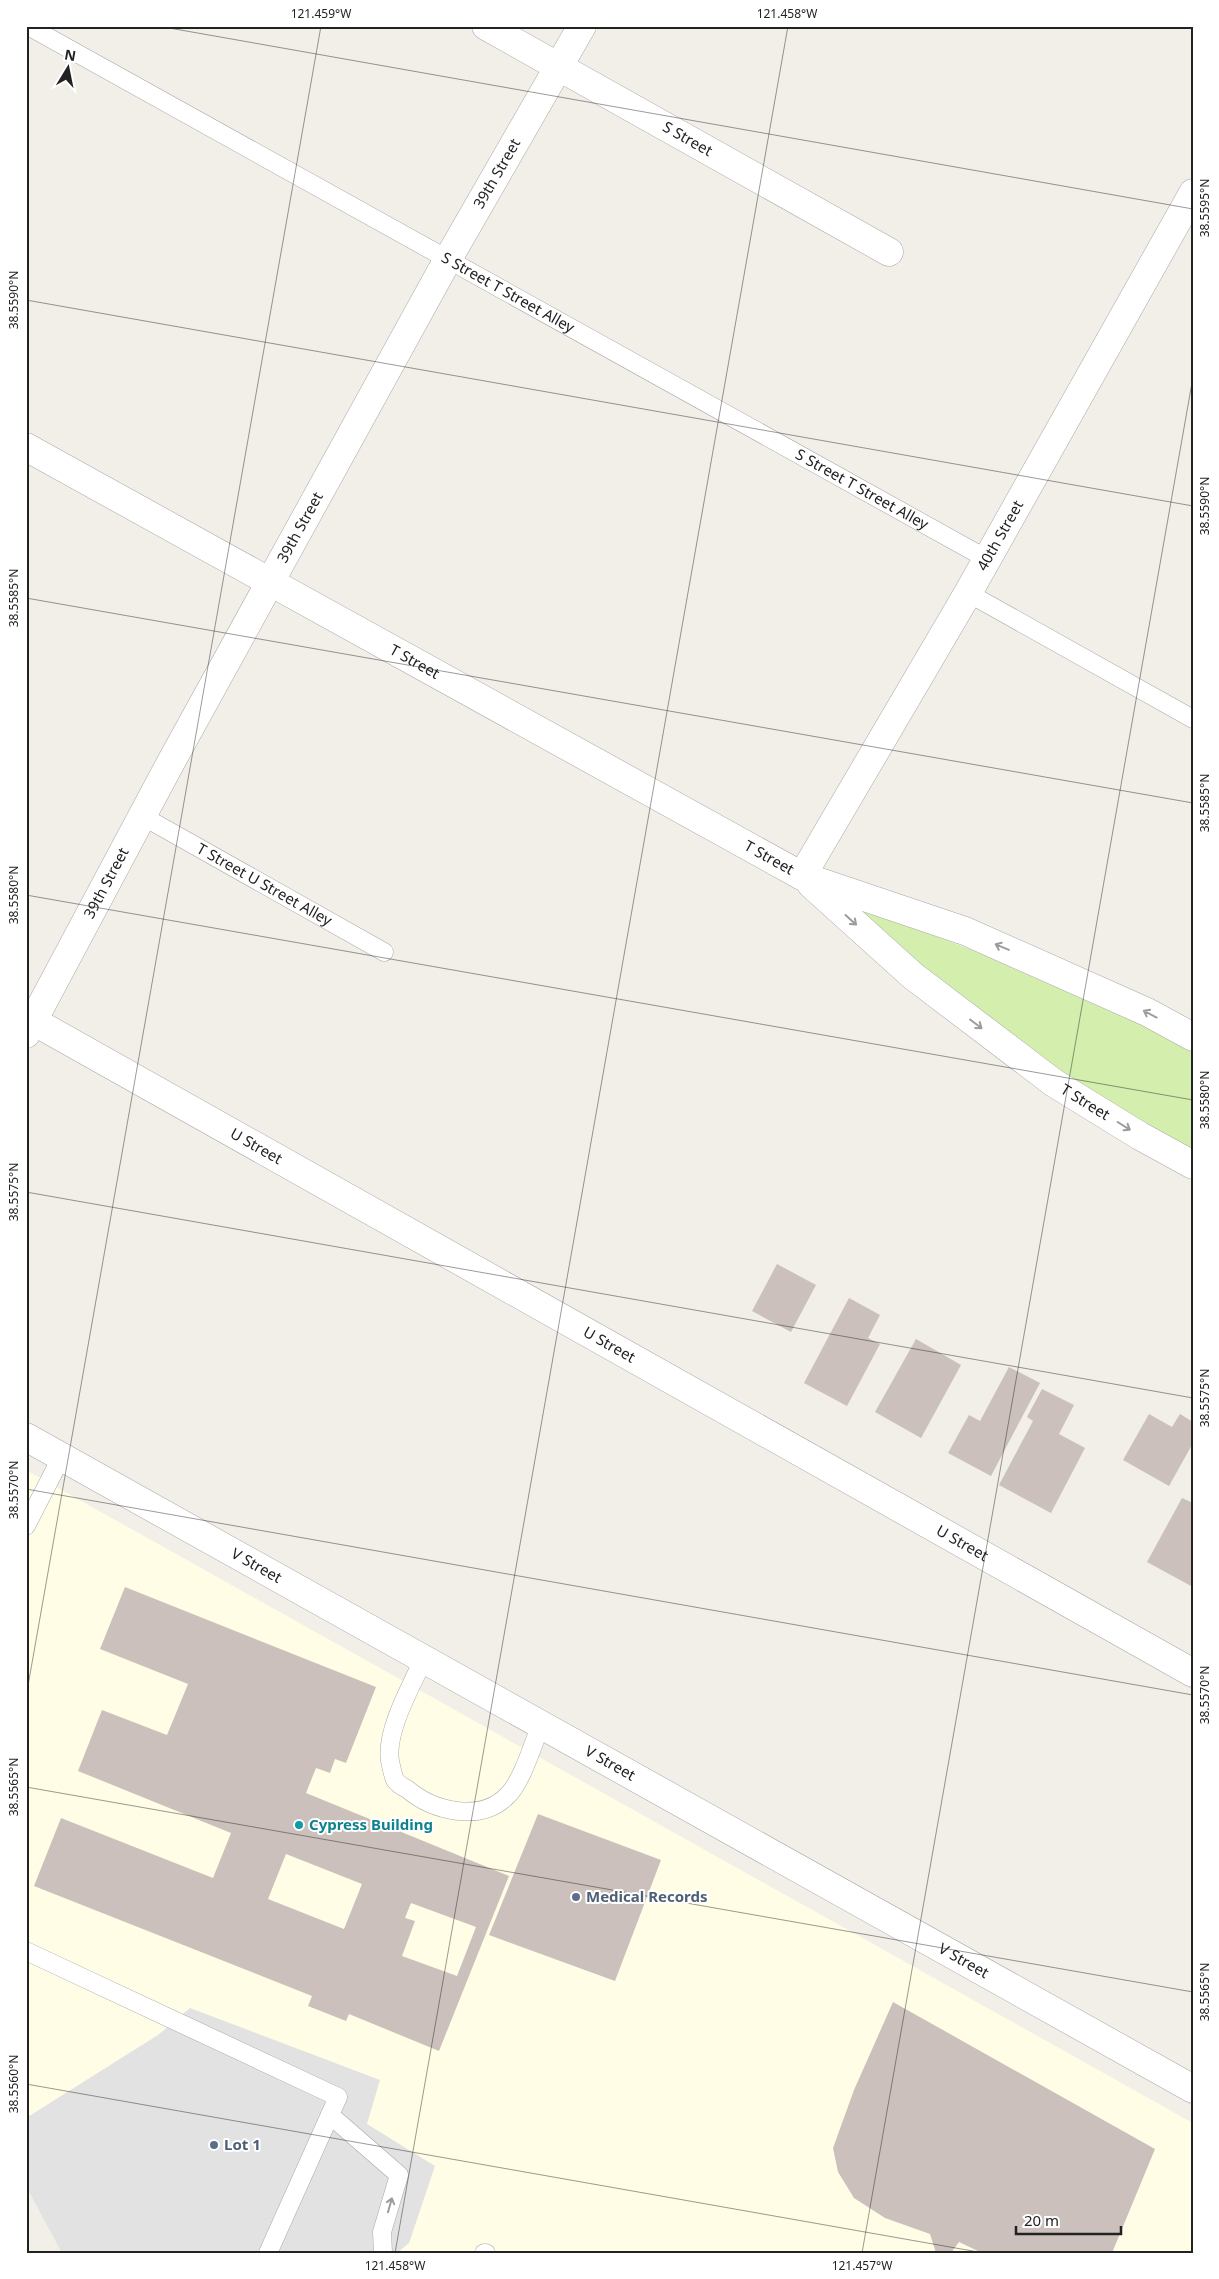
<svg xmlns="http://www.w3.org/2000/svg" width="1219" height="2279" font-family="'Noto Sans',sans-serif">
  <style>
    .education { fill: #fffde5 }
    .grass { fill: #d3eead }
    .parking { fill: #e2e2e2 }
    .building { fill: #cbc0bb; fill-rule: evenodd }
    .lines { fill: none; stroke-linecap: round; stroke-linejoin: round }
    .service-casing { stroke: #a9a9a9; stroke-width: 19 }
    .minor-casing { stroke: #a9a9a9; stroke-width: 29 }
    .tertiary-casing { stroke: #a9a9a9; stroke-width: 29 }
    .service { stroke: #fff; stroke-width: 18 }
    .minor { stroke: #fff; stroke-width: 28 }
    .tertiary { stroke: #fff; stroke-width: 28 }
    .oneway { stroke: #9c9c9c }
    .ticks { fill: none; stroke: #222; stroke-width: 1; stroke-opacity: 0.45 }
    .culture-dot { fill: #0f9aa8; stroke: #fff; stroke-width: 2 }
    .service-dot { fill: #5c6f8a; stroke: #fff; stroke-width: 2 }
    .labels { text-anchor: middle; stroke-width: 4; stroke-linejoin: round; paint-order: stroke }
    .street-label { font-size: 15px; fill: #222; stroke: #fff }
    .culture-label { font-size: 15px; font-weight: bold; fill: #0d838f; stroke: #fff; text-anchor: start }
    .service-label { font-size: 15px; font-weight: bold; fill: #4e5e75; stroke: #fff; text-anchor: start }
    .neatline { fill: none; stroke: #222; stroke-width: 2 }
    .ticks-label { font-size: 12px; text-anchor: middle; fill: #222 }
  </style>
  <rect width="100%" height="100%" fill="#f2eee8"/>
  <polygon class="education" points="26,1470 1193,2123 1193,2253 66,2253 26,2178"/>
  <path class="grass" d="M 851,904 L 1063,985 L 1193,1050 L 1193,1150 C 1073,1083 948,1003 851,904 Z"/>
  <polygon class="parking" points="190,2008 380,2080 367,2124 435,2166 409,2243 397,2253 62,2253 26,2186 26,2118 158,2035"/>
  <g class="building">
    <polygon points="777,1264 816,1285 791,1332 752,1311"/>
    <polygon points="849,1298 880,1315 868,1338 880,1344 847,1406 804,1383"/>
    <polygon points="916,1339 961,1365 921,1438 875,1412"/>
    <polygon points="1009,1367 1040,1383 991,1476 948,1453 969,1415 980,1421"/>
    <polygon points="1042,1389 1074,1405 1059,1434 1085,1448 1051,1513 999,1485 1033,1421 1027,1417"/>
    <polygon points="1149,1414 1172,1427 1180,1414 1193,1422 1193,1443 1169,1486 1123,1460"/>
    <polygon points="1182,1498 1193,1503 1193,1587 1147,1562"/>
    <path d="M 125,1587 L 376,1687 L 346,1763 L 335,1759 L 330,1773 L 316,1768 L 306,1793 L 509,1876 L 439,2051 L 349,2014 L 346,2021 L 308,2006 L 312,1996 L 34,1886 L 61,1818 L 213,1878 L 231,1833 L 78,1771 L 102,1710 L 167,1735 L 188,1684 L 100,1649 ZM 286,1854 L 362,1884 L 344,1929 L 268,1899 ZM 411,1903 L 476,1927 L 457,1976 L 402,1956 L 415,1921 L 405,1918 Z"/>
    <polygon points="538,1814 661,1860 615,1981 489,1935"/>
    <polygon points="893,2002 1155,2149 1112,2253 982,2253 959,2242 951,2253 936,2253 930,2234 885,2218 854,2198 838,2172 833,2148 854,2090"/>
  </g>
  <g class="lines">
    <defs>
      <g id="service">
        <path id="s1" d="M 28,26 L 987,559"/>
        <polyline points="968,593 1193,719"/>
        <path id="s2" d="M 144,817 L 384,952"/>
        <polyline points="26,1526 62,1456"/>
        <path d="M 424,1658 C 412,1685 385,1731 390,1761 C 391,1766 393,1775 395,1780 C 397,1783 403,1787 407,1789 C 433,1811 480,1823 507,1796 C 522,1782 533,1744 541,1724"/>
        <polyline points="26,1951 338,2097 268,2253"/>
        <polyline points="330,2115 399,2175 382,2232 383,2253"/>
        <polyline points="484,2253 486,2253"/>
      </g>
      <g id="minor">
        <path id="s3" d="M 486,26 L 889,252"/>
        <path id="s4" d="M 802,876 L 968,593 L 1193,193"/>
        <path id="s5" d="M 26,1017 L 1193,1673"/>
        <path id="s6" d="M 26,1437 L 1193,2089"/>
      </g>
      <g id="tertiary">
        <path id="s7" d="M 26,447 L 802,876 L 965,931 L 1147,1012 L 1193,1037"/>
        <path id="s8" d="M 811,884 L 913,976 L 1054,1083 L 1140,1136 L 1193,1165"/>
        <path id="s9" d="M 26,1034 L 171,762 L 448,259 L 582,26"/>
      </g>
    </defs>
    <use href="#service" class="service-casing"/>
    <use href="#minor" class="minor-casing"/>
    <use href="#tertiary" class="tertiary-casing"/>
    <use href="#service" class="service"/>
    <use href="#minor" class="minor"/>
    <use href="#tertiary" class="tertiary"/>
  </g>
  <defs><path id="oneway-shaft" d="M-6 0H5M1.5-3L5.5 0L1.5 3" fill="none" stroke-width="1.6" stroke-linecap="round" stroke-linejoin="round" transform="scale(1.25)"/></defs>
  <g class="oneway">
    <use href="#oneway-shaft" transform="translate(851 920) rotate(42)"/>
    <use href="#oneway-shaft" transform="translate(1002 947) rotate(-157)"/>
    <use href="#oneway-shaft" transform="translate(1150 1014) rotate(-152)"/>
    <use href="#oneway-shaft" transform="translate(976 1024) rotate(37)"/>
    <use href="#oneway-shaft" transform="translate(1124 1126) rotate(32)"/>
    <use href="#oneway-shaft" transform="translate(390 2205) rotate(-74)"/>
  </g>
  <path class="ticks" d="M 158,26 L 1193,209M 26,300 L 1193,506M 26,598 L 1193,803M 26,895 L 1193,1100M 26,1192 L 1193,1398M 26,1489 L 1193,1695M 26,1697 L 321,26M 26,1787 L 1193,1992M 26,2084 L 984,2253M 395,2253 L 788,26M 862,2253 L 1193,377"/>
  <circle class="culture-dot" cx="299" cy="1825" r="5"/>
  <g class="service-dot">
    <circle cx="576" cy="1897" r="5"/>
    <circle cx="214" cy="2145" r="5"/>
  </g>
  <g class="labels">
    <g class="street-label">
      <text dy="5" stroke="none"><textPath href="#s3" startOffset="231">S Street</textPath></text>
      <text dy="5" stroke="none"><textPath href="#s9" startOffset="981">39th Street</textPath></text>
      <text dy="5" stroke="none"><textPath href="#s1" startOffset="549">S Street T Street Alley</textPath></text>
      <text dy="5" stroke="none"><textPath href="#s1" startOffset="954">S Street T Street Alley</textPath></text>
      <text dy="5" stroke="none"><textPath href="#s9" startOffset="576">39th Street</textPath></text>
      <text dy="5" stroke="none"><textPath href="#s4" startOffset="394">40th Street</textPath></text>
      <text dy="5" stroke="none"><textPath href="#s7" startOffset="444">T Street</textPath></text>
      <text dy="5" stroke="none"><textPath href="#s7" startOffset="849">T Street</textPath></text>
      <text dy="5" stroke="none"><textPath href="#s9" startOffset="171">39th Street</textPath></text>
      <text dy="5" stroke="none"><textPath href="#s2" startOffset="138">T Street U Street Alley</textPath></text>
      <text dy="5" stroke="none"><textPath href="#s8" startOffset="351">T Street</textPath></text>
      <text dy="5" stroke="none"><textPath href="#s5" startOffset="264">U Street</textPath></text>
      <text dy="5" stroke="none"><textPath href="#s5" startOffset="669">U Street</textPath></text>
      <text dy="5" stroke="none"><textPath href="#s5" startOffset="1074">U Street</textPath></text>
      <text dy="5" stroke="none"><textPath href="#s6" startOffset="264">V Street</textPath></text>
      <text dy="5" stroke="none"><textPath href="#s6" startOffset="669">V Street</textPath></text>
      <text dy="5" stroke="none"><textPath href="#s6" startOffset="1074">V Street</textPath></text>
    </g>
    <g class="culture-label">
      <text x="309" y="1830">Cypress Building</text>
    </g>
    <g class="service-label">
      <text x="586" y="1902">Medical Records</text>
      <text x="224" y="2150">Lot 1</text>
    </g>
  </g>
  <rect width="1219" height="2279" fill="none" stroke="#ffffff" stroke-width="55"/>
  <g transform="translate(68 68) rotate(10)" stroke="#ffffff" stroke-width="4" paint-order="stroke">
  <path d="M0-4L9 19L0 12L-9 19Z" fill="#222222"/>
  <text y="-8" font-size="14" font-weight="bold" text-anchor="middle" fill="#222222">N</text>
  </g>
  <path d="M1016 2226v8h105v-8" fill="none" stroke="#222222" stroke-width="2.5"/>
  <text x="1024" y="2226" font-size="15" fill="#222222" stroke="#ffffff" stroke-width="4" paint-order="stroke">20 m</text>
  <rect x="28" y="28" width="1164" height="2224" class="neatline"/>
  <g class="ticks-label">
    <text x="321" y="18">121.459°W</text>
    <text x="787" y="18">121.458°W</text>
    <text transform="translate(1205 208) rotate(-90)" y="4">38.5595°N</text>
    <text transform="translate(14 300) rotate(-90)" y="4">38.5590°N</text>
    <text transform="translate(1205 506) rotate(-90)" y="4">38.5590°N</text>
    <text transform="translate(14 598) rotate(-90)" y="4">38.5585°N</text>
    <text transform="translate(1205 803) rotate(-90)" y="4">38.5585°N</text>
    <text transform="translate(14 895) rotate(-90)" y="4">38.5580°N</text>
    <text transform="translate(1205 1100) rotate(-90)" y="4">38.5580°N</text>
    <text transform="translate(14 1192) rotate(-90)" y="4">38.5575°N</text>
    <text transform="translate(1205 1398) rotate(-90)" y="4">38.5575°N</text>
    <text transform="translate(14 1490) rotate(-90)" y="4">38.5570°N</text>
    <text transform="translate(1205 1695) rotate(-90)" y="4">38.5570°N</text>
    <text transform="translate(14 1787) rotate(-90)" y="4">38.5565°N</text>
    <text transform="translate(1205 1992) rotate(-90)" y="4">38.5565°N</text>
    <text transform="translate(14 2084) rotate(-90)" y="4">38.5560°N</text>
    <text x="395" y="2270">121.458°W</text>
    <text x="862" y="2270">121.457°W</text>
  </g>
</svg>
